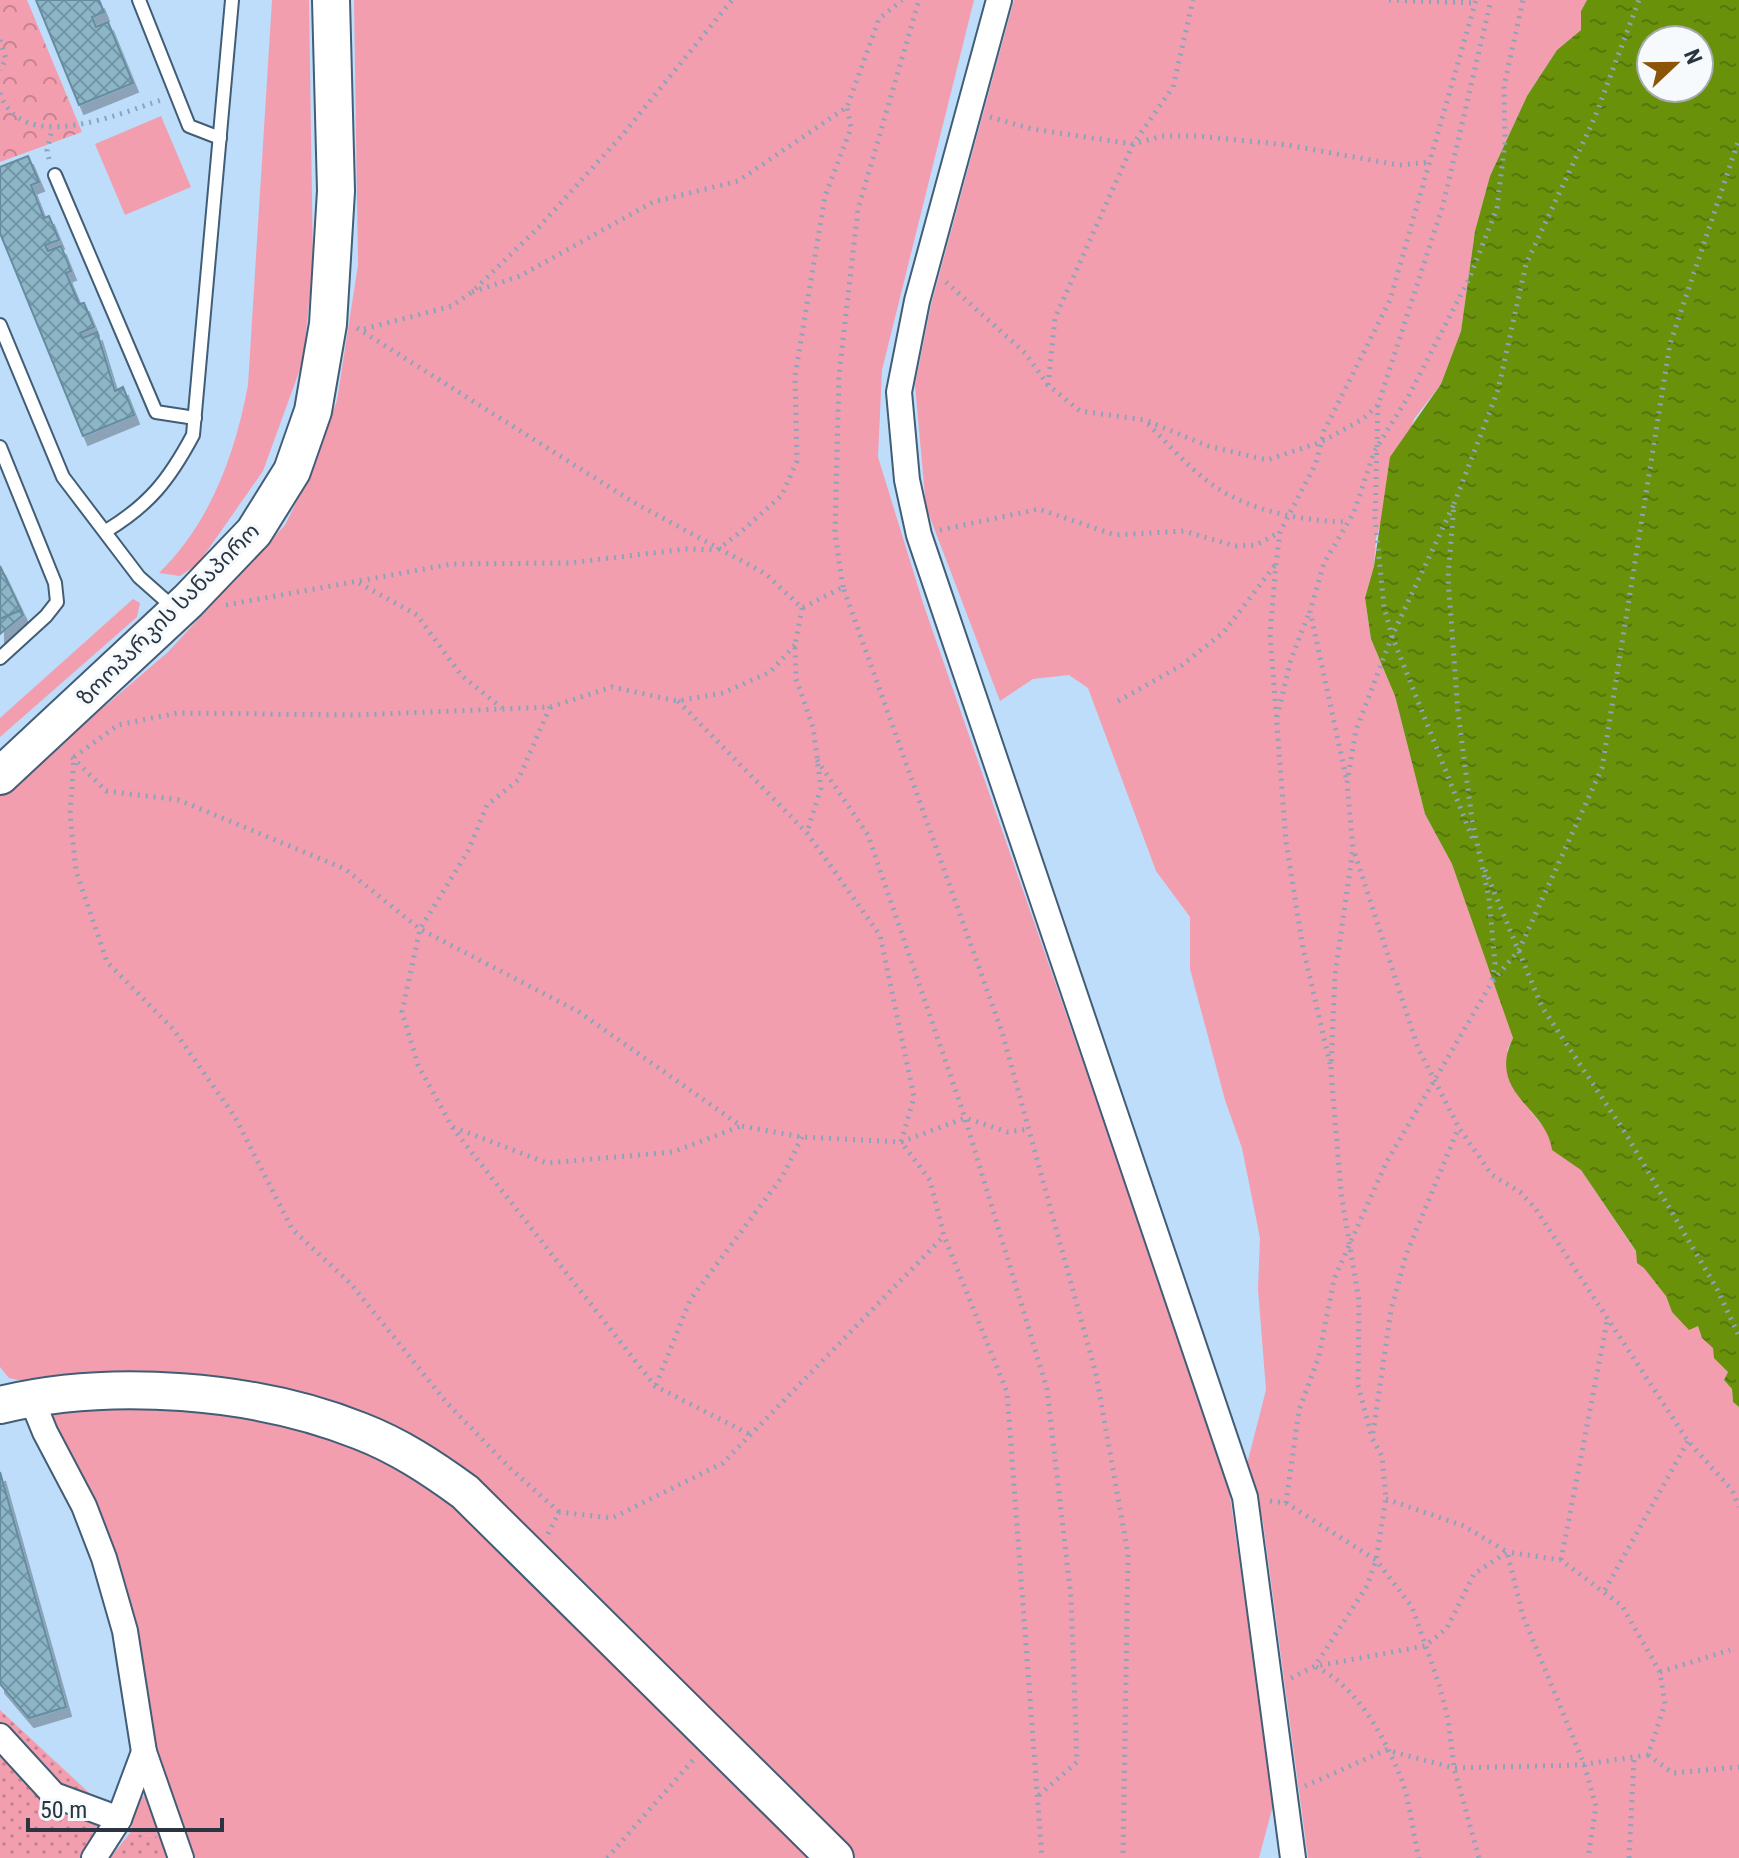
<svg xmlns="http://www.w3.org/2000/svg" width="1739" height="1858" font-family="'Roboto Condensed','Noto Sans Georgian',sans-serif">
  <style>
    .grass { fill: #f39eaf }
    .park { fill: url(#park-crowns) }
    .garden { fill: url(#garden-dots) }
    .water { fill: url(#water-ripples); fill-rule: evenodd }
    .building { fill: url(#building-cross-hatch); stroke: #658d9f; stroke-width: 2; filter: url(#shadow) }
    .lines { fill: none; stroke-linecap: round; stroke-linejoin: round }
    .service-casing { stroke: #425d76; stroke-width: 16 }
    .minor-casing { stroke: #425d76; stroke-width: 28 }
    .secondary-casing { stroke: #425d76; stroke-width: 40 }
    .path { stroke: #8ca4bb; stroke-width: 5; stroke-dasharray: 2 6; stroke-linecap: butt }
    .service { stroke: #fff; stroke-width: 12 }
    .minor { stroke: #fff; stroke-width: 24 }
    .secondary { stroke: #fff; stroke-width: 36 }
    .labels { text-anchor: middle; stroke-width: 7; stroke-linejoin: round; paint-order: stroke }
    .street-label { font-size: 22px; fill: #293540; stroke: #f7fafd }
  </style>
  <defs>
    <pattern id="park-crowns" width="20" height="18" patternUnits="userSpaceOnUse" patternTransform="scale(2)"><rect width="20" height="18" fill="#f39eaf"/><path d="M2 6a3 3 0 1 1 6 0M12 15a3 3 0 1 1 6 0" fill="none" stroke="#c58290"/></pattern>
    <pattern id="garden-dots" width="8" height="8" patternUnits="userSpaceOnUse" patternTransform="scale(2)"><rect width="8" height="8" fill="#f39eaf"/><path d="M2 2h.1M6 6h.1" fill="none" stroke="#c58290" stroke-width="1.8" stroke-linecap="round"/></pattern>
    <pattern id="water-ripples" width="26" height="14" patternUnits="userSpaceOnUse" patternTransform="scale(2)"><rect width="26" height="14" fill="#69910a"/><path d="M2 4q2-2 4 0t4 0M15 11q2-2 4 0t4 0" fill="none" stroke="#56770c"/></pattern>
    <pattern id="building-cross-hatch" width="8" height="8" patternUnits="userSpaceOnUse" patternTransform="scale(2)"><rect width="8" height="8" fill="#8cb6c8"/><path d="M0 0l8 8M0 8l8-8" fill="none" stroke="#7295a4"/></pattern>
    <filter id="shadow"><feDropShadow dx="5" dy="9" stdDeviation="0" flood-color="#0004"/></filter>
  </defs>
  <rect width="100%" height="100%" fill="#beddfa"/>
  <g class="grass">
    <path d="M 272,0 L 309,0 L 313,265 L 303,361 L 263,471 L 198,564 L 180,576 L 159,573 C 211,522 235,454 248,385 Z"/>
    <polygon points="354,0 974,0 882,370 878,457 924,606 1227,1476 1274,1802 1259,1858 853,1858 492,1502 402,1433 313,1396 27,1382 9,1378 0,1367 0,796 168,652 285,525 316,462 337,400 358,265"/>
    <polygon points="1014,0 1587,0 1581,11 1581,30 1557,50 1527,96 1490,176 1475,231 1461,331 1441,384 1414,419 1376,538 1374,566 1365,598 1371,639 1395,696 1425,814 1452,864 1505,1014 1513,1038 1507,1050 1531,1112 1581,1170 1666,1296 1672,1312 1698,1325 1702,1338 1714,1348 1715,1358 1728,1372 1724,1380 1732,1389 1733,1402 1739,1407 1739,1858 1308,1858 1263,1522 1247,1464 1266,1390 1258,1289 1260,1238 1242,1148 1225,1100 1190,969 1190,917 1156,871 1088,688 1069,675 1033,679 1000,701 926,507 915,385 931,305"/>
    <polygon points="161,116 191,187 125,215 95,144"/>
    <polygon points="133,599 140,603 137,617 0,737 0,718"/>
    <polygon points="156,1404 265,1415 339,1439 417,1478 515,1556 813,1858 188,1858 153,1744 147,1687 118,1573 44,1415"/>
    <polygon points="144,1796 150,1797 167,1838 130,1833 138,1801"/>
  </g>
  <polygon class="park" points="0,0 27,0 82,132 0,162"/>
  <g class="garden">
    <polygon points="0,1710 113,1815 84,1858 0,1858"/>
    <polygon points="130,1833 167,1838 174,1858 110,1858"/>
  </g>
  <path class="water" d="M 1587,0 L 1739,0 L 1739,1407 L 1733,1402 L 1732,1389 L 1724,1380 L 1728,1372 L 1714,1358 L 1713,1348 L 1702,1338 L 1698,1326 L 1689,1330 L 1672,1312 L 1666,1296 L 1644,1268 L 1637,1263 L 1636,1251 L 1581,1170 L 1552,1150 C 1547,1107 1486,1094 1513,1038 L 1452,864 L 1425,814 L 1395,696 L 1371,639 L 1365,598 L 1374,566 L 1390,457 L 1441,384 L 1461,331 L 1475,231 L 1490,176 L 1527,96 L 1557,50 L 1581,30 L 1581,11 ZM 1699,40 L 1699,88 L 1651,88 L 1651,40 Z"/>
  <g class="building">
    <polygon points="36,0 99,0 104,12 92,17 96,27 108,22 133,83 79,105"/>
    <polygon points="28,156 39,182 31,185 44,218 49,216 59,240 45,245 48,251 61,246 71,271 66,273 79,304 84,303 94,327 80,333 83,338 97,332 115,391 123,387 134,415 83,436 0,233 0,167"/>
    <polygon points="0,566 21,610 0,619"/>
    <polygon points="21,610 23,615 0,634 0,619"/>
    <polygon points="0,1472 66,1707 29,1718 0,1684"/>
  </g>
  <g class="lines">
    <defs>
      <g id="service">
        <polyline points="139,0 189,126 220,138"/>
        <polyline points="55,175 156,412 195,418"/>
        <polyline points="0,325 63,477 139,577 174,608"/>
        <polyline points="0,447 55,583 57,602 46,616 0,658"/>
        <path d="M 106,531 C 149,505 169,480 193,435 L 232,0"/>
      </g>
      <g id="minor">
        <polyline points="999,0 917,301 899,392 907,480 919,535 1245,1497 1293,1858"/>
        <polyline points="32,1400 45,1432 84,1506 104,1558 125,1631 144,1752 181,1858"/>
        <polyline points="0,1736 54,1795 119,1819"/>
        <polyline points="94,1858 119,1819 144,1752"/>
      </g>
      <g id="secondary">
        <polyline points="0,776 188,601 254,532 292,471 313,411 328,324 336,191 331,0"/>
        <path d="M 0,1405 C 110,1378 255,1389 360,1431 C 399,1446 432,1468 465,1492 L 835,1858"/>
      </g>
    </defs>
    <use href="#service" class="service-casing"/>
    <use href="#minor" class="minor-casing"/>
    <use href="#secondary" class="secondary-casing"/>
    <g class="path">
      <polyline points="1389,0 1475,3"/>
      <polyline points="0,40 6,59 0,70"/>
      <path d="M 0,93 C 21,156 119,114 161,100"/>
      <polyline points="990,117 1032,129 1133,144 1162,136 1198,136 1287,145 1399,165 1431,162"/>
      <polyline points="49,159 47,151 52,129"/>
      <polyline points="946,282 1025,353 1048,385 1080,411 1145,420 1208,446 1267,460 1321,442 1363,419 1378,405 1443,205 1491,0"/>
      <polyline points="472,292 520,276 653,202 738,181 847,107 879,19 902,0"/>
      <polyline points="357,328 633,502 766,574 802,608 843,587 1002,1032 1096,1374 1128,1554 1123,1858"/>
      <polyline points="364,329 452,306 472,292 539,227 624,133 732,0"/>
      <polyline points="1048,385 1055,318 1133,144 1173,87 1193,0"/>
      <polyline points="1378,405 1375,518 1384,607 1392,636 1474,842"/>
      <path d="M 1148,424 C 1171,447 1194,474 1222,491 C 1258,513 1306,521 1347,522"/>
      <polyline points="940,530 1039,509 1115,535 1184,531 1235,546 1256,545 1280,532"/>
      <polyline points="359,583 417,615 461,675 502,708"/>
      <polyline points="843,587 835,533 839,375 858,209 919,0"/>
      <polyline points="226,605 452,564 569,563 686,549 717,550 743,530 782,495 797,461 795,376 825,196 851,128 847,107"/>
      <polyline points="802,608 795,645 796,679 813,727 821,788 807,832"/>
      <polyline points="678,701 807,833 880,935 914,1097 901,1142 930,1180 944,1236 1007,1392 1042,1858"/>
      <polyline points="1118,701 1182,665 1224,632 1275,565"/>
      <polyline points="550,707 518,780 487,805 468,851 420,929 402,1012 418,1065 452,1127 655,1386 753,1436"/>
      <polyline points="1277,717 1291,659 1309,613"/>
      <polyline points="72,757 106,791 179,800 345,869 420,929 579,1012 741,1126 802,1137 901,1142 965,1118 1008,1132 1029,1129"/>
      <polyline points="817,760 868,835 965,1118 1047,1389 1071,1597 1077,1762 1038,1796"/>
      <polyline points="1346,777 1310,611 1324,563 1354,512 1374,452 1408,397 1469,279 1497,208 1505,142 1504,86 1523,0"/>
      <polyline points="1355,854 1418,1048 1459,1128 1492,1175 1520,1192 1535,1208 1688,1441 1732,1490 1739,1507"/>
      <polyline points="1485,870 1542,1007 1626,1134 1717,1289 1739,1336"/>
      <polyline points="1492,980 1495,964 1489,898 1472,820 1458,712 1448,578 1454,504 1498,390 1526,264 1595,117 1639,0"/>
      <polyline points="1330,1064 1303,948 1286,842 1270,634 1276,564 1280,532 1316,463 1324,431 1390,300 1476,0"/>
      <polyline points="453,1127 547,1163 673,1152 741,1126"/>
      <polyline points="656,1385 690,1300 782,1177 802,1137"/>
      <polyline points="1373,1433 1391,1310 1406,1255 1458,1129"/>
      <polyline points="1386,1499 1464,1526 1507,1552 1523,1616 1584,1764 1596,1806 1588,1858"/>
      <polyline points="1270,1501 1286,1503 1376,1560 1412,1607 1439,1684 1448,1719 1454,1768 1479,1858"/>
      <polyline points="1286,1503 1299,1410 1319,1356 1334,1279 1386,1163 1492,982 1519,950 1602,768 1670,344 1739,139"/>
      <polyline points="559,1512 510,1468 446,1402 351,1284 292,1229 235,1117 173,1029 107,962 76,871 70,814 74,757 118,725 177,713 357,715 550,707 612,687 677,701 723,693 770,672 795,645"/>
      <polyline points="548,1534 559,1512 612,1518 723,1463 944,1236"/>
      <polyline points="1561,1560 1607,1322"/>
      <polyline points="1605,1590 1688,1441"/>
      <path d="M 1316,1667 C 1356,1686 1382,1733 1399,1773 C 1410,1798 1412,1831 1419,1858"/>
      <polyline points="1660,1672 1730,1650"/>
      <polyline points="1291,1678 1315,1666 1367,1586 1376,1560 1386,1499 1382,1456 1372,1438 1358,1385 1359,1301 1341,1193 1331,1070 1335,975 1353,849 1347,783 1356,730 1392,636 1454,504"/>
      <polyline points="1648,1755 1673,1773 1739,1767"/>
      <polyline points="1305,1786 1386,1750 1454,1768 1579,1765 1648,1755 1665,1704 1660,1672 1622,1606 1561,1560 1507,1552 1474,1574 1447,1628 1425,1646 1317,1666"/>
      <polyline points="607,1858 694,1759"/>
      <polyline points="1629,1858 1634,1759"/>
    </g>
    <use href="#service" class="service"/>
    <use href="#minor" class="minor"/>
    <use href="#secondary" class="secondary"/>
  </g>
  <g class="labels">
    <g class="street-label">
      <text transform="translate(168 614) rotate(-45)" y="8">ზოოპარკის სანაპირო</text>
    </g>
  </g>
  <g transform="translate(1675 64) rotate(68)"><circle r="38" fill="#f7fafd" stroke="#a5abb1" stroke-width="2"/>
  <path d="M0-6L14 30L0 20L-14 30Z" fill="#8b5406"/>
  <text y="-12" font-size="22" font-weight="bold" text-anchor="middle" fill="#293540">N</text>
  </g>
  <path d="M28 1818v12h194v-12" fill="none" stroke="#293540" stroke-width="4"/>
  <text x="40" y="1818" font-size="24" fill="#293540" stroke="#f7fafd" stroke-width="6" paint-order="stroke">50 m</text>
</svg>
